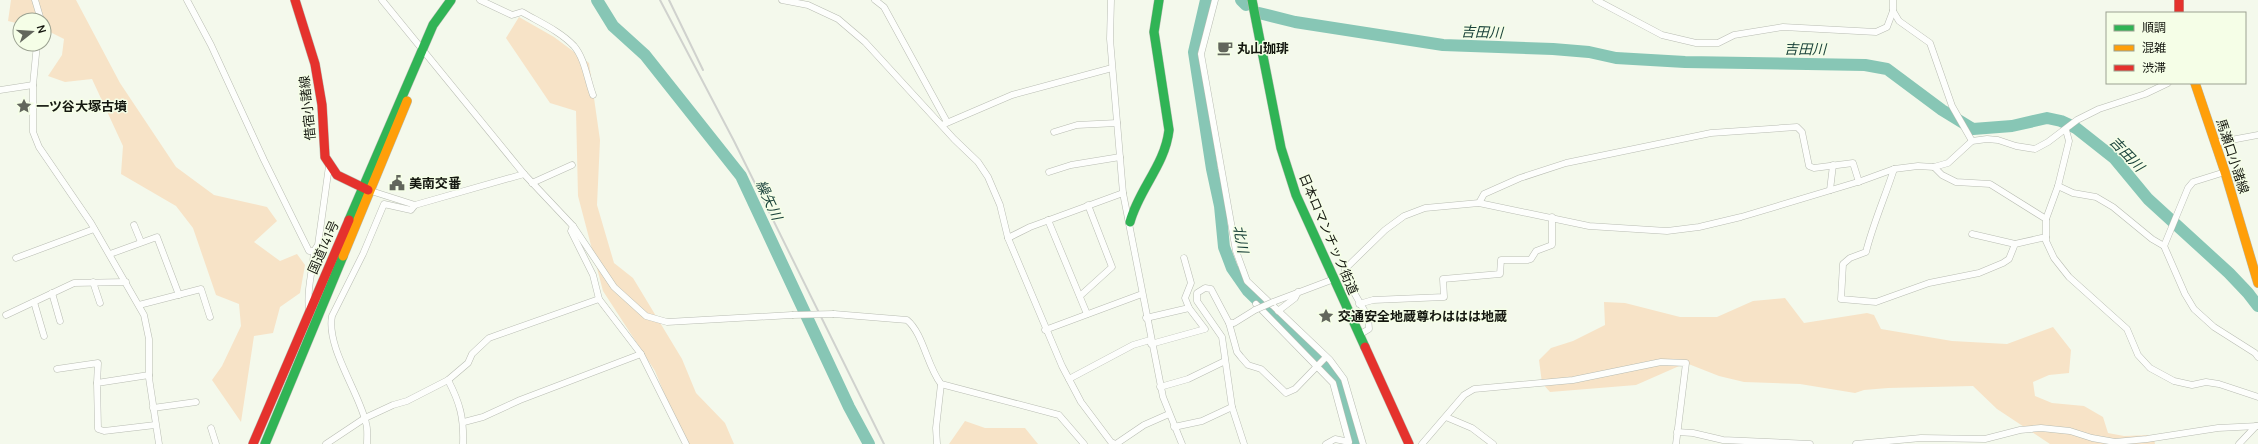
<svg xmlns="http://www.w3.org/2000/svg" width="2258" height="444" font-family="Manrope,'Noto Sans JP',sans-serif">
  <style>
    .green { fill: #f7e3c7 }
    .lines { fill: none; stroke-linecap: round; stroke-linejoin: round }
    .river { stroke: #87c6b5; stroke-width: 12 }
    .street-casing { stroke: #b8bcb2; stroke-width: 7 }
    .fast-casing { stroke: #b8bcb2; stroke-width: 10 }
    .slow-casing { stroke: #b8bcb2; stroke-width: 10 }
    .jam-casing { stroke: #b8bcb2; stroke-width: 10 }
    .street { stroke: #fdfefc; stroke-width: 6 }
    .fast { stroke: #30b455; stroke-width: 9 }
    .slow { stroke: #ff9f0a; stroke-width: 9 }
    .jam { stroke: #e5322d; stroke-width: 9 }
    .rail { stroke: #d0d2ce; stroke-width: 2 }
    .street-bridge-casing { stroke: #b8bcb2; stroke-width: 7; stroke-linecap: butt }
    .street-bridge { stroke: #fdfefc; stroke-width: 6 }
    .labels { text-anchor: middle; stroke-width: 3; stroke-linejoin: round; paint-order: stroke }
    .poi-label { font-size: 13px; font-weight: bold; fill: #14170f; stroke: #f5fee7; text-anchor: start }
    .street-label { font-size: 13px; fill: #14170f; stroke: #f5fee7 }
    .water-label { font-size: 14px; font-style: italic; fill: #173f38; stroke: #f5fee7 }
  </style>
  <rect width="100%" height="100%" fill="#f4f9ec"/>
  <g class="green">
    <polygon points="11,0 76,0 120,83 176,167 214,195 267,207 277,221 254,242 280,261 297,254 305,265 300,293 280,307 273,333 254,336 241,422 212,380 222,366 241,326 239,304 216,295 193,228 176,206 121,174 123,146 92,79 65,82 48,76 62,55 64,39 44,29 44,20 20,20 20,24 8,21"/>
    <polygon points="519,17 554,37 589,63 600,140 597,205 614,263 633,278 682,359 696,393 725,423 734,444 685,444 655,371 603,291 578,196 576,111 550,103 506,38"/>
    <polygon points="1785,298 1804,323 1867,313 1874,315 1881,329 1952,341 2007,344 2053,327 2071,350 2069,373 2049,375 2033,382 2035,396 2052,403 2084,406 2103,417 2108,433 2124,436 2153,435 2155,444 2050,444 1997,409 1973,386 1888,388 1864,390 1855,393 1800,384 1744,382 1719,376 1686,363 1636,385 1550,392 1542,383 1539,360 1551,348 1573,341 1605,325 1604,302 1625,303 1680,317 1717,317 1753,301"/>
    <polygon points="965,421 985,428 1025,428 1038,444 949,444"/>
  </g>
  <g class="lines">
    <g class="river">
      <polyline points="597,0 613,26 645,55 741,176 849,407 869,444"/>
      <polyline points="1206,0 1194,52 1212,169 1220,206 1224,247 1232,268 1248,291 1332,373 1342,393 1354,444"/>
      <polyline points="1241,0 1246,5"/>
      <polyline points="1259,13 1295,22 1443,45 1553,49 1589,52 1616,58 1685,62 1865,65 1887,69 1942,110 1973,129 2012,126 2047,118 2061,121 2076,128 2114,158 2148,199 2229,273 2248,293 2258,306"/>
    </g>
    <defs>
      <g id="street">
        <polyline points="35,0 41,20"/>
        <polyline points="187,0 211,45 264,160 309,251 314,251 318,245 329,166"/>
        <polyline points="382,0 524,174"/>
        <path d="M 480,0 L 512,15 L 522,12 C 539,22 560,31 574,46 C 585,59 587,79 593,95"/>
        <polyline points="782,0 808,5 838,19 865,42 954,139 978,162 988,177 1000,205 1008,238 1062,366 1081,402 1111,442 1115,444"/>
        <polyline points="875,0 884,7 947,122"/>
        <polyline points="1111,0 1110,39 1123,193 1163,397 1182,444"/>
        <polyline points="1215,0 1201,54 1236,251 1247,281 1330,360 1344,379 1363,444"/>
        <polyline points="1596,0 1662,35 1696,43 1718,43 1734,35 1783,27 1876,32 1887,27 1893,11 1893,0"/>
        <polyline points="1893,11 1899,21 1930,43 1952,106 1972,141"/>
        <polyline points="37,44 33,85 33,132 39,147 91,223 144,315 149,339 149,378 159,444"/>
        <polyline points="0,90 33,85"/>
        <polyline points="942,125 1012,95 1112,68"/>
        <polyline points="2066,130 2069,141 2058,186 2046,219 2046,241 2054,258 2069,277 2127,329 2138,355 2150,368 2174,381 2192,385 2206,382 2219,384 2258,397"/>
        <polyline points="1054,132 1077,125 1117,123"/>
        <polyline points="2215,143 2258,135"/>
        <polyline points="1934,167 1942,175 1956,182 1990,184 2046,219"/>
        <path d="M 1894,169 C 1885,197 1873,224 1866,252 L 1850,258 L 1843,264 L 1841,299 L 1876,302 L 1929,283 L 1979,273 L 2003,263 L 2009,259 L 2015,244 L 2046,237"/>
        <polyline points="1049,172 1071,165 1120,157"/>
        <polyline points="532,183 572,165"/>
        <polyline points="2058,186 2073,193 2096,197 2113,207 2152,239 2164,246 2185,294 2194,309 2214,327 2255,353 2258,357"/>
        <polyline points="1830,190 1833,165"/>
        <polyline points="371,191 415,205 524,174 573,226 614,287 646,316 667,322 792,315"/>
        <polyline points="1479,203 1484,194 1520,178 1566,163 1711,133 1797,127 1802,132 1809,166 1814,168 1853,163 1859,182"/>
        <polyline points="1048,220 1087,314"/>
        <polyline points="134,225 141,242"/>
        <polyline points="573,226 571,231 593,275 599,299 641,354 686,444"/>
        <polyline points="1972,234 2015,244"/>
        <polyline points="1008,238 1030,227 1123,193"/>
        <polyline points="2164,246 2188,188 2193,182 2225,172"/>
        <polyline points="110,254 157,237 179,295"/>
        <polyline points="16,258 94,229"/>
        <polyline points="93,282 100,303"/>
        <polyline points="52,293 60,321"/>
        <polyline points="1080,296 1112,267 1088,205"/>
        <polyline points="34,302 44,336"/>
        <polyline points="1273,302 1334,279"/>
        <polyline points="1256,304 1333,383 1349,442 1335,439 1326,444"/>
        <polyline points="1359,304 1373,300 1444,297 1443,279 1500,274 1501,260 1528,260 1531,259 1536,251 1552,245 1552,217"/>
        <polyline points="139,305 201,289 210,317"/>
        <path d="M 309,310 C 306,290 313,271 314,251"/>
        <polyline points="1278,311 1295,298 1298,292"/>
        <path d="M 834,314 L 907,320 C 923,333 927,366 941,384 L 1059,415 L 1084,444"/>
        <polyline points="6,315 74,283 126,282"/>
        <polyline points="1146,318 1189,308"/>
        <polyline points="1229,323 1237,352 1241,357 1248,365 1261,369 1286,393 1295,389 1326,357"/>
        <polyline points="1045,330 1142,294"/>
        <polyline points="1359,335 1369,329 1368,317 1344,275 1345,269 1385,230 1404,216 1425,208 1479,203 1589,226 1667,231 1699,227 1741,217 1861,181 1894,169 1918,166 1934,167 1948,163 1972,141 1987,139 1998,140 2016,146 2035,149 2048,142 2077,120 2099,109 2145,94 2168,83"/>
        <polyline points="1151,344 1205,329 1189,308 1185,298 1191,283 1184,258"/>
        <polyline points="57,369 98,363 97,383"/>
        <polyline points="149,375 97,383 98,429 104,431 155,425"/>
        <polyline points="1069,379 1133,345 1150,340"/>
        <path d="M 448,380 C 460,403 464,418 463,444"/>
        <polyline points="1160,387 1188,379 1225,361"/>
        <polyline points="153,408 196,402"/>
        <polyline points="1446,417 1472,428 1493,444"/>
        <polyline points="464,422 483,417 520,400 641,354"/>
        <polyline points="1174,427 1202,421 1232,407"/>
        <polyline points="211,428 216,444"/>
        <polyline points="1677,432 1693,433 1723,440 1810,444"/>
        <polyline points="326,444 365,418 393,405 407,401 448,380 468,363 472,354 489,338 599,299"/>
        <path d="M 367,444 C 367,437 368,429 366,423 C 359,392 326,347 332,316 L 363,254 L 384,204 L 411,210 L 415,205"/>
        <polyline points="937,444 936,428 941,384"/>
        <polyline points="1116,444 1144,425 1169,414"/>
        <polyline points="1244,444 1232,407 1222,337 1197,301 1197,293 1205,288 1211,289 1229,323 1234,323 1255,310"/>
        <polyline points="1422,444 1464,395 1474,389 1573,380 1661,362 1686,363 1676,444"/>
        <polyline points="1856,444 1921,438 1985,439 2020,430 2041,428 2070,431 2092,438 2115,442 2147,439 2218,428 2258,426"/>
        <polyline points="2239,444 2256,426"/>
      </g>
      <g id="fast">
        <polyline points="1252,0 1281,148 1296,195 1365,347"/>
        <polyline points="349,220 433,25 451,0"/>
        <path d="M 1130,222 C 1139,189 1165,165 1169,130 L 1154,32 L 1159,0"/>
        <polyline points="265,444 343,256"/>
      </g>
      <g id="slow">
        <polyline points="2195,83 2225,172 2258,283"/>
        <polyline points="343,256 407,101"/>
      </g>
      <g id="jam">
        <polyline points="295,0 315,64 322,105 325,157 337,175 368,190"/>
        <polyline points="2179,0 2179,13"/>
        <polyline points="1365,347 1409,444"/>
        <polyline points="253,444 349,220"/>
      </g>
    </defs>
    <use href="#street" class="street-casing"/>
    <use href="#fast" class="fast-casing"/>
    <use href="#slow" class="slow-casing"/>
    <use href="#jam" class="jam-casing"/>
    <use href="#street" class="street"/>
    <use href="#fast" class="fast"/>
    <use href="#slow" class="slow"/>
    <use href="#jam" class="jam"/>
    <g class="rail">
      <polyline points="660,0 734,141 884,444"/>
      <polyline points="669,0 703,70"/>
    </g>
    <defs>
      <g id="street-bridge">
        <polyline points="1255,310 1273,302"/>
        <polyline points="792,315 834,314"/>
      </g>
    </defs>
    <use href="#street-bridge" class="street-bridge-casing"/>
    <use href="#street-bridge" class="street-bridge"/>
  </g>
  <defs>
    <symbol id="cafe-bare" viewBox="-9 -9 18 18"><path d="M-5.5-4.5H6V0H3Q3 3.5 0 3.5H-2.5Q-5.5 3.5-5.5 0ZM3-3.2v2h1.7v-2ZM-6 4.5H4V6H-6Z" fill="#62665c" stroke="#f5fee7" stroke-width="2.5" paint-order="stroke"/></symbol>
    <symbol id="sight-bare" viewBox="-9 -9 18 18"><path d="M0-6L1.8-2.2L6-1.7L2.9 1.2L3.7 5.4L0 3.3L-3.7 5.4L-2.9 1.2L-6-1.7L-1.8-2.2Z" fill="#62665c" stroke="#f5fee7" stroke-width="2.5" paint-order="stroke"/></symbol>
    <symbol id="civic-bare" viewBox="-9 -9 18 18"><path d="M-.6-6.5H3V-4.5H.6V-3L4-1V1h2V6H-6V1h2V-1L-.6-3ZM-1.2 2.5V6h2.4V2.5Z" fill="#62665c" stroke="#f5fee7" stroke-width="2.5" paint-order="stroke"/></symbol>
  </defs>
  <g fill-rule="evenodd">
    <use href="#cafe-bare" x="1214" y="37" width="22" height="22"/>
    <use href="#sight-bare" x="13" y="95" width="22" height="22"/>
    <use href="#civic-bare" x="386" y="172" width="22" height="22"/>
    <use href="#sight-bare" x="1315" y="305" width="22" height="22"/>
  </g>
  <g class="labels">
    <g class="poi-label">
      <text x="1237" y="53">丸山珈琲</text>
      <text x="36" y="111">一ツ谷大塚古墳</text>
      <text x="409" y="188">美南交番</text>
      <text x="1338" y="321">交通安全地蔵尊わははは地蔵</text>
    </g>
    <g class="street-label">
      <text transform="translate(307 108) rotate(-96)" y="5">借宿小諸線</text>
      <text transform="translate(2233 156) rotate(72)" y="5">馬瀬口小諸線</text>
      <text transform="translate(1329 234) rotate(67)" y="5">日本ロマンチック街道</text>
      <text transform="translate(323 247) rotate(-66)" y="5">国道141号</text>
    </g>
    <g class="water-label">
      <text transform="translate(1482 32) rotate(2)" y="5">吉田川</text>
      <text transform="translate(1805 49) rotate(1)" y="5">吉田川</text>
      <text transform="translate(2127 154) rotate(46)" y="5">吉田川</text>
      <text transform="translate(769 200) rotate(65)" y="5">繰矢川</text>
      <text transform="translate(1241 239) rotate(79)" y="5">北川</text>
    </g>
  </g>
  <rect x="2106" y="12" width="140" height="72" fill="#f5fee7" stroke="#9ba291"/>
  <rect x="2114" y="25" width="20" height="6" fill="#30b455" stroke="#9ba291"/>
  <text x="2142" y="32" font-size="12" fill="#14170f">順調</text>
  <rect x="2114" y="45" width="20" height="6" fill="#ff9f0a" stroke="#9ba291"/>
  <text x="2142" y="52" font-size="12" fill="#14170f">混雑</text>
  <rect x="2114" y="65" width="20" height="6" fill="#e5322d" stroke="#9ba291"/>
  <text x="2142" y="72" font-size="12" fill="#14170f">渋滞</text>
  <g transform="translate(32 32) rotate(73)"><circle r="19" fill="#f5fee7" stroke="#9ba291"/>
  <path d="M0-3L7 15L0 10L-7 15Z" fill="#62665c"/>
  <text y="-6" font-size="11" font-weight="bold" text-anchor="middle" fill="#14170f">N</text>
  </g>
</svg>
